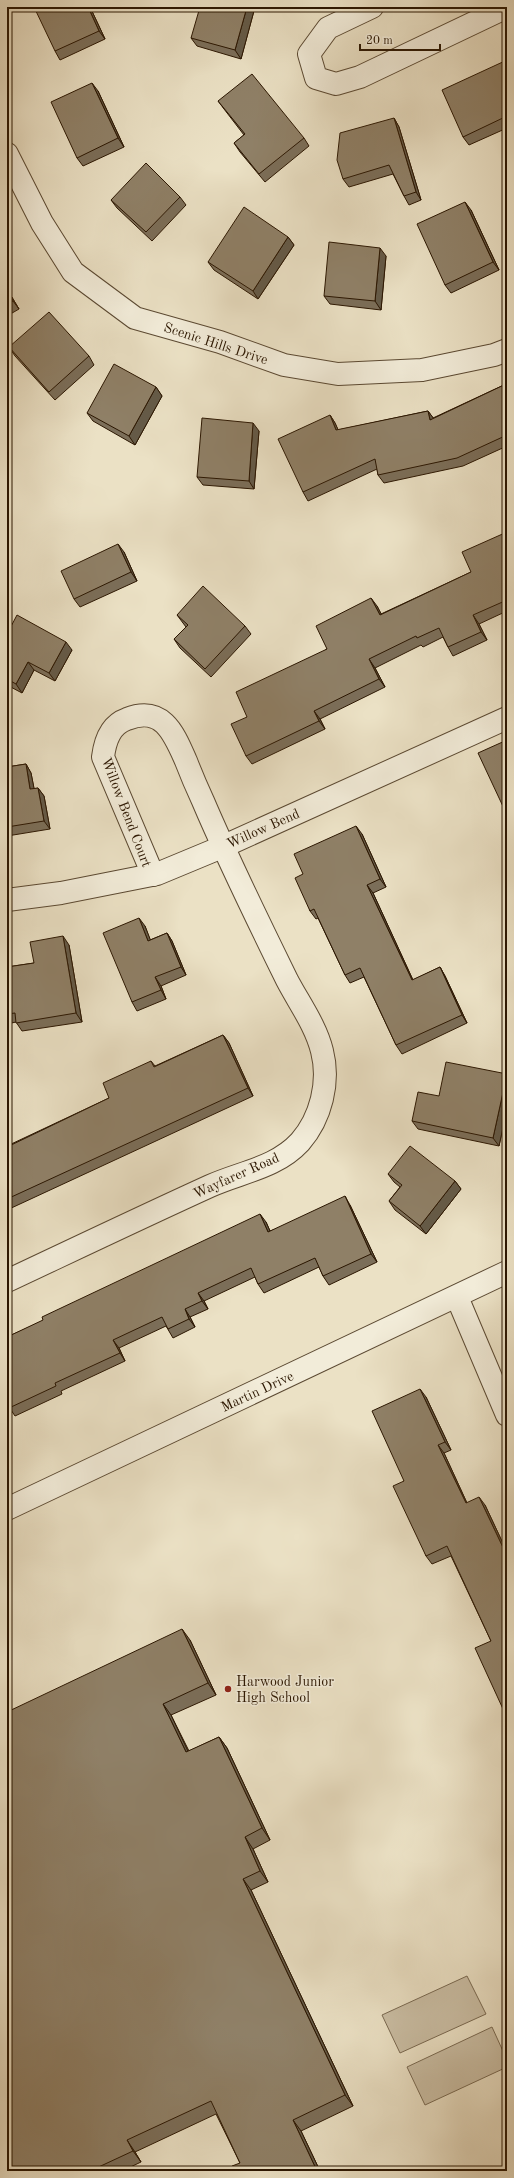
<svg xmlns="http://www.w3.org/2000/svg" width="514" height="2178" font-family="'Old Standard TT',serif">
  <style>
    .park { fill: #cabea4; stroke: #7a6a52 }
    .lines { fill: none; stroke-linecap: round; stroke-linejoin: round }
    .minor-casing { stroke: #5b4932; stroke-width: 24 }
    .tertiary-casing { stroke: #5b4932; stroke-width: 24 }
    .minor { stroke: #f2ecd9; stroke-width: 22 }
    .tertiary { stroke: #f2ecd9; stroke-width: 22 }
    .wall { fill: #7b6e59; stroke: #2b1601 }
    .shaded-wall { fill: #645a48; stroke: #2b1601 }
    .building { fill: #8f8067; stroke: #2b1601 }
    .poi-dot { fill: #8f2418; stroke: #f2ecd9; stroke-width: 1.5 }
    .labels { text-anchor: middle; stroke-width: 3; stroke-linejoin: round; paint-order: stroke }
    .street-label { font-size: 14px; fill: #2b1601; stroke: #f2ecd9 }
    .poi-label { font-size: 14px; fill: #2b1601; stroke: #f2ecd9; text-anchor: start }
  </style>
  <rect width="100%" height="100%" fill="#ebe1c5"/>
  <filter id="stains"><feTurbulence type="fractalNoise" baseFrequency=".005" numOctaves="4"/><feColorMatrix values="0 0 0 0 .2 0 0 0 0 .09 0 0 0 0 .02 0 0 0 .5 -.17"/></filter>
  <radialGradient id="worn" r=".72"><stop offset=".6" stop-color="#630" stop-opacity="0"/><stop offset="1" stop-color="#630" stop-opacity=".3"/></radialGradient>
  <g class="park">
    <polygon points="467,1976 486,2014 400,2053 382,2015"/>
    <polygon points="492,2027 507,2060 507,2067 425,2105 407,2067"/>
  </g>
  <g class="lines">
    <defs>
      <g id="minor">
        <polyline points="372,7 328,28 309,54 316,78 336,84 360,77 507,7"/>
        <polyline points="7,154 42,223 73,272 135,318 220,342 284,365 338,374 422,370 494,355 507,350"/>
        <polyline points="7,900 61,893 157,874 222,847 507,718"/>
        <path d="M 7,1281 C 75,1249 142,1217 210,1186 C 241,1172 276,1168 300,1142 C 321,1118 330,1082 322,1051 C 316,1026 299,1003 287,980 C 258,921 229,862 203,801 C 197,788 191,774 186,761 C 174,734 163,705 127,719 C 110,725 105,741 103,757 L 153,875"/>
        <polyline points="457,1297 507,1415"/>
      </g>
      <polyline id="tertiary" points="7,1509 507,1272"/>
    </defs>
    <use href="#minor" class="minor-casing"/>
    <use href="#tertiary" class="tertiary-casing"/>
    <use href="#minor" class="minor"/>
    <use href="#tertiary" class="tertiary"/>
  </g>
  <g class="wall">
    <polygon points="90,7 105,39 60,60 55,51"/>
    <polygon points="255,7 241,59 197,46 191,38"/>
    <polygon points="507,60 507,128 469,145 463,137"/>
    <polygon points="98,91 124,147 83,166 77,158"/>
    <polygon points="218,101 304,138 309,146 265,182 240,152 234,143 244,135 224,109"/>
    <polygon points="394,118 399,127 421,200 409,205 404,196 393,174 349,187 343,179"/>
    <polygon points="180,197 186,205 152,241 117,208 111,200"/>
    <polygon points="471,210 499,270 451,293 445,285"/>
    <polygon points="288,237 294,245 258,299 214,270 208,262"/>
    <polygon points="386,256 381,310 330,304 324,296"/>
    <polygon points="7,289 19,309 7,316"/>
    <polygon points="9,347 89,356 94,365 55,400 15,356"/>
    <polygon points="506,384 507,386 507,446 463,466 384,483 378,475 377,469 308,501 303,492 330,415 335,423 338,430 428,411 433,418"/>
    <polygon points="156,387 162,396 135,445 93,421 87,413"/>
    <polygon points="259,431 254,489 203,485 197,477"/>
    <polygon points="507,532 507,611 479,624 487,640 453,656 448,647 443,637 423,647 421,645 375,668 385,687 320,719 325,729 252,764 246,756 247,717 377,606 381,614 471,572"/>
    <polygon points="124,552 137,581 80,607 74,599"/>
    <polygon points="177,615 245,626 251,634 211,677 180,648 174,639 186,627"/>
    <polygon points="7,634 72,650 55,681 34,670 22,693 7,685"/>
    <polygon points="26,764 31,773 34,789 38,788 44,796 50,829 7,836 7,767"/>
    <polygon points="362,834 386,887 373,893 413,980 440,967 445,976 467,1023 402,1054 396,1045 364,977 350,983 345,975 318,918 316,919 310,911 303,874"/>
    <polygon points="145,926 150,940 167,933 172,941 186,975 161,986 166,999 137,1011 132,1002"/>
    <polygon points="69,945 82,1022 22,1031 16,1022 7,1024 7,967 34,963"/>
    <polygon points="223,1035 229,1043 253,1096 7,1210 7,1146 109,1098 151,1061 155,1066"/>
    <polygon points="507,1074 507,1109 499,1146 418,1129 412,1121 439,1096"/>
    <polygon points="388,1174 455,1181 461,1189 426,1234 395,1210 389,1201 400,1187 394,1182"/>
    <polygon points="350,1205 377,1262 329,1285 323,1276 319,1267 264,1293 258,1284 255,1277 204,1301 208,1309 190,1317 195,1327 173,1338 166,1326 119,1348 125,1361 61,1391 62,1394 15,1416 11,1410 7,1412 7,1337 266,1222 270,1231"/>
    <polygon points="426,1397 451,1450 444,1453 467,1503 485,1505 507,1552 507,1715 503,1709 491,1641 451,1556 432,1564 426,1556 404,1481"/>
    <polygon points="190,1640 216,1695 171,1715 189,1751 219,1737 227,1748 270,1840 253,1849 268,1882 251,1890 353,2106 301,2131 320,2171 240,2163 216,2114 135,2152 141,2162 122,2171 7,2171 7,1712"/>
  </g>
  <g class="shaded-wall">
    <polygon points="88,7 90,7 105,39 99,31"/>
    <polygon points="247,7 255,7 241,59 235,50"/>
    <polygon points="92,83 98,91 124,147 118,138"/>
    <polygon points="394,118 399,127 421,200 416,192"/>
    <polygon points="465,202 471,210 499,270 493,262"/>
    <polygon points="288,237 294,245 258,299 253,291"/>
    <polygon points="380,248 386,256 381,310 375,301"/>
    <polygon points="7,289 19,309 13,301 7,290"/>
    <polygon points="156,387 162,396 135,445 129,436"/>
    <polygon points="428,411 434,419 430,420"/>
    <polygon points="330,415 335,423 342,438 336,430"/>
    <polygon points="253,423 259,431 254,489 249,481"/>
    <polygon points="118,544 124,552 137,581 131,572"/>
    <polygon points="371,598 377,606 386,623 380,615"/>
    <polygon points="473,615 479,624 487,640 481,632"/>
    <polygon points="66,642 72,650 55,681 49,673"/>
    <polygon points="369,659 375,668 385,687 379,679"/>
    <polygon points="28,662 34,670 22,693 16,684"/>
    <polygon points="314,711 320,719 325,729 319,721"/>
    <polygon points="26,764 31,773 36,798 30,789"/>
    <polygon points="38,788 44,796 50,829 44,821"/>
    <polygon points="356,826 362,834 386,887 380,879"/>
    <polygon points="367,885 373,893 417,989 412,980"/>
    <polygon points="139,918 145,926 154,949 148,941"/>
    <polygon points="167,933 172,941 186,975 181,967"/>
    <polygon points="63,936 69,945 82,1022 76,1013"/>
    <polygon points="440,967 445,976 467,1023 462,1015"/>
    <polygon points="155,977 161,986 166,999 161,990"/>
    <polygon points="223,1035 229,1043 253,1096 248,1088"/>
    <polygon points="507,1074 507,1109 499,1146 493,1138"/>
    <polygon points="455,1181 461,1189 426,1234 420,1226"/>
    <polygon points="345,1196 350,1205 377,1262 371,1254"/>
    <polygon points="260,1214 266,1222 274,1240 268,1232"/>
    <polygon points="198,1293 204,1301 208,1309 202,1301"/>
    <polygon points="185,1309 190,1317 195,1327 189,1319"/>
    <polygon points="113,1340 119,1348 125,1361 120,1353"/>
    <polygon points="420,1389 426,1397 451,1450 445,1442"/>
    <polygon points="438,1445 444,1453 471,1512 466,1503"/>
    <polygon points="479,1497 485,1505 507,1552 507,1556"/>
    <polygon points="182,1629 190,1640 216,1695 208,1683"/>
    <polygon points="163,1704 171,1715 194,1764 186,1752"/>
    <polygon points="219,1737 227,1748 270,1840 262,1828"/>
    <polygon points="245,1837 253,1849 268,1882 260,1871"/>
    <polygon points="243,1879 251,1890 353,2106 345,2095"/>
    <polygon points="293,2120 301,2131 320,2171 317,2171"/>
    <polygon points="127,2140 135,2152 141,2162 133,2151"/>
  </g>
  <g class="building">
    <polygon points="34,7 88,7 99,31 55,51"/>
    <polygon points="200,7 247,7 235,50 191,38"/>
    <polygon points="507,60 507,116 463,137 442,90"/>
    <polygon points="252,74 304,138 259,174 234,143 245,134 218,101"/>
    <polygon points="92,83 118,138 77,158 51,102"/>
    <polygon points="394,118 416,192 404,196 389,165 343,179 337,160 340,133"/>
    <polygon points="146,163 180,197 146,232 111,200"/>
    <polygon points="465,202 493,262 445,285 417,224"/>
    <polygon points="244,207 288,237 253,291 208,262"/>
    <polygon points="329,242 380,248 375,301 324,296"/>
    <polygon points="7,290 13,301 7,305"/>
    <polygon points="49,312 89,356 49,392 9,347"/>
    <polygon points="114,364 156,387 129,436 87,413"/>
    <polygon points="506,384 507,386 507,435 457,458 378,475 375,459 303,492 278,439 330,415 336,430 428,411 430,420"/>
    <polygon points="202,418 253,423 249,481 197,477"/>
    <polygon points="507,532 507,600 473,615 481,632 448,647 439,628 417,638 416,636 369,659 379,679 314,711 319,721 246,756 231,724 247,717 236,692 327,649 316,626 371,598 380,615 471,572 462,552"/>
    <polygon points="118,544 131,572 74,599 61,571"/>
    <polygon points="203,586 245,626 205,669 174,639 188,625 177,615"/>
    <polygon points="17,615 66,642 49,673 28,662 16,684 7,679 7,634"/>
    <polygon points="507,740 507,815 478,753"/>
    <polygon points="26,764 30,789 38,788 44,821 7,827 7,767"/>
    <polygon points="356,826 380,879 367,885 412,980 440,967 462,1015 396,1045 360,968 345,975 314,909 310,911 295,878 303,874 294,854"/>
    <polygon points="507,837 507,847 503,839"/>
    <polygon points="139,918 148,941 167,933 181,967 155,977 161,990 132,1002 103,933"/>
    <polygon points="63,936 76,1013 16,1023 15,1013 7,1014 7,967 34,963 30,942"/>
    <polygon points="223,1035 248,1088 7,1199 7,1147 109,1098 103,1083 151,1061 154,1067"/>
    <polygon points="446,1062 507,1074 493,1138 412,1121 418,1092 439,1096"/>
    <polygon points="410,1146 455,1181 420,1226 389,1201 402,1185 388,1174"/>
    <polygon points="345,1196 371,1254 323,1276 315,1258 258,1284 251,1268 198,1293 202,1301 185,1309 189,1319 168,1329 162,1317 113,1340 120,1353 55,1383 56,1386 9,1408 7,1404 7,1337 43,1320 42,1317 260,1214 268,1232"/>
    <polygon points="420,1389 445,1442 438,1445 466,1503 479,1497 507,1556 507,1708 503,1709 475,1648 491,1641 447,1546 426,1556 393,1486 404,1481 372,1411"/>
    <polygon points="182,1629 208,1683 163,1704 186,1752 219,1737 262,1828 245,1837 260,1871 243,1879 345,2095 293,2120 317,2171 234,2171 232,2166 240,2163 211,2101 127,2140 133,2151 90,2171 7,2171 7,1712"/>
  </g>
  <circle class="poi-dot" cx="228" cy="1689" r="4"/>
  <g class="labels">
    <g class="street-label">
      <text transform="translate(216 343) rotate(18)" y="5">Scenic Hills Drive</text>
      <text transform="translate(127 812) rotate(69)" y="5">Willow Bend Court</text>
      <text transform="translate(263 828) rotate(-24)" y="5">Willow Bend</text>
      <text transform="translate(236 1175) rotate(-24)" y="5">Wayfarer Road</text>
      <text transform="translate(257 1391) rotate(-25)" y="5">Martin Drive</text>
    </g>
    <g class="poi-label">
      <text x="236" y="1686">Harwood Junior<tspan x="236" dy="16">High School</tspan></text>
    </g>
  </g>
  <rect width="514" height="2178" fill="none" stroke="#ebe1c5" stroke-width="24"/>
  <rect x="8" y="8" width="498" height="2162" fill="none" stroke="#2b1601" stroke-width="2"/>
  <rect x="12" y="12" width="490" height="2154" fill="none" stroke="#2b1601"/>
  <path d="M360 44v6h80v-6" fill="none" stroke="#2b1601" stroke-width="2"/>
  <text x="366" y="44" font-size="12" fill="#2b1601" stroke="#f2ecd9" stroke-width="3" paint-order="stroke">20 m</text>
  <rect width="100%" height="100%" filter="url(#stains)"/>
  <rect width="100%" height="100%" fill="url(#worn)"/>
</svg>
